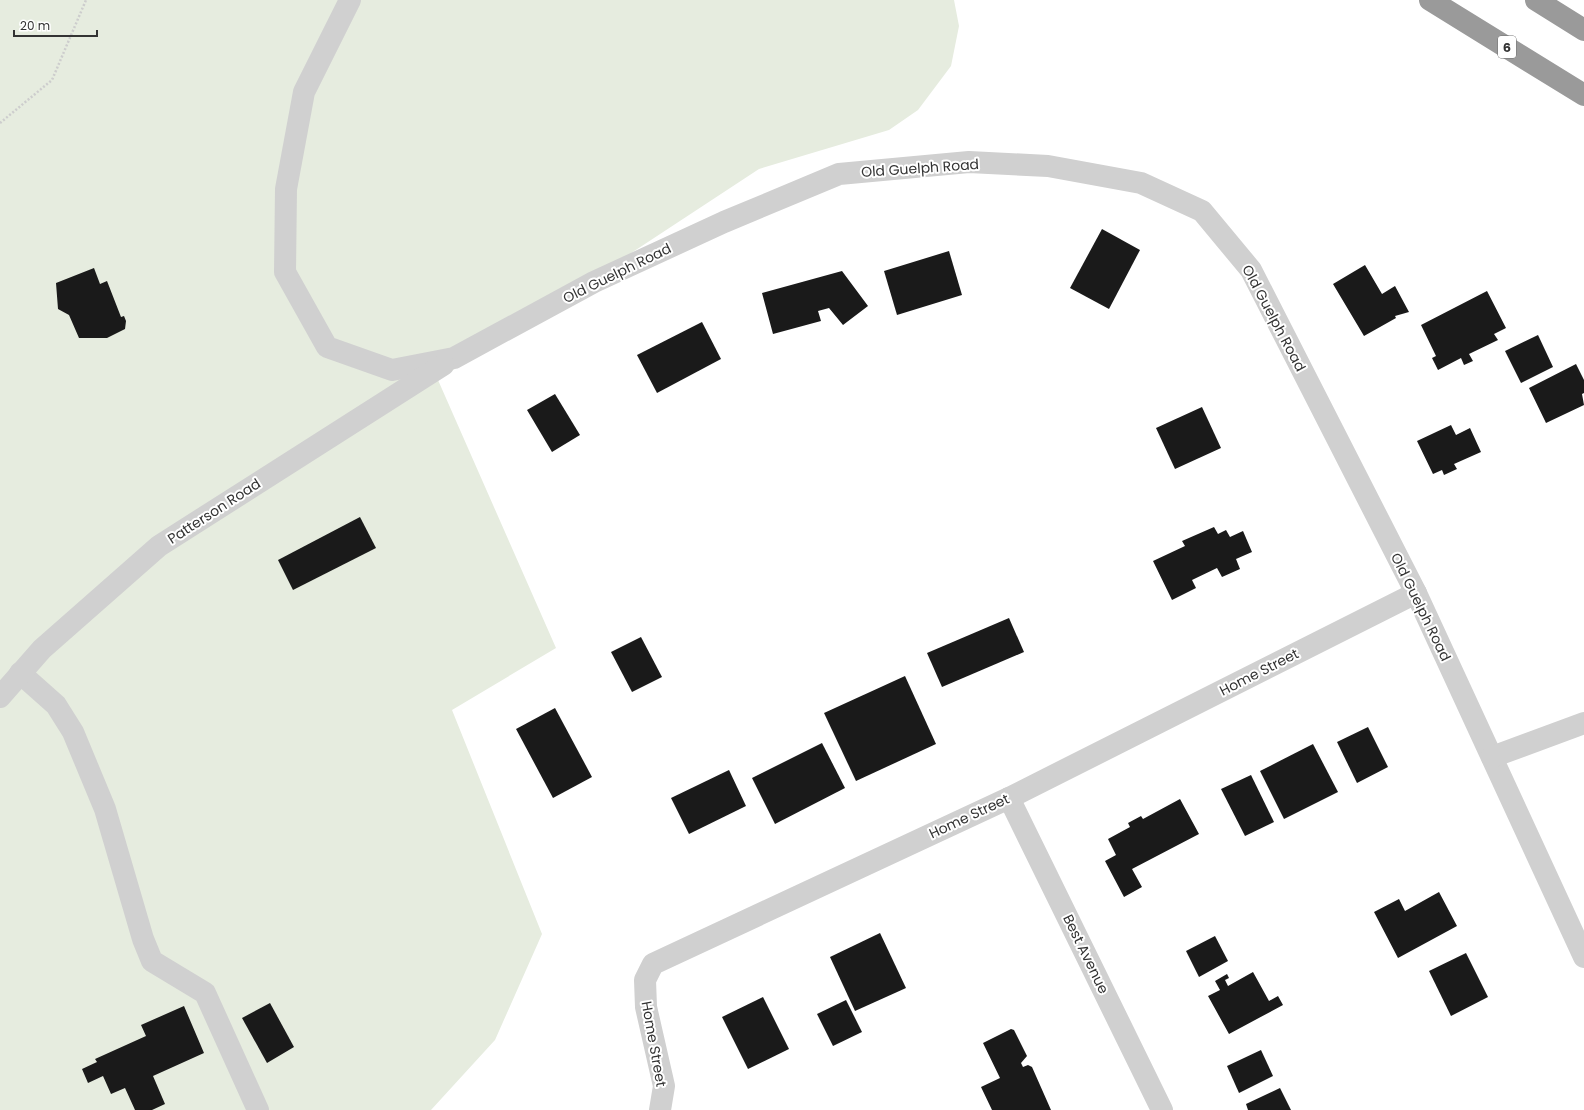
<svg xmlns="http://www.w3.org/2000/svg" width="1584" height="1110" font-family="Poppins,sans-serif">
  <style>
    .green { fill: #e6ecdf }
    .building { fill: #1a1a1a }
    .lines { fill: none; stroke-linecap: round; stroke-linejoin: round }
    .path { stroke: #cdcdcd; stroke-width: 2.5; stroke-dasharray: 2 2; stroke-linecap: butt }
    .minor { stroke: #d0d0d0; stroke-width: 22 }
    .highway { stroke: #9a9a9a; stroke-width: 22 }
    .labels { text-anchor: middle; stroke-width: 4; stroke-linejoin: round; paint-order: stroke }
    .shield { fill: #fff; stroke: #707070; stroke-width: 1 }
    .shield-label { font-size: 13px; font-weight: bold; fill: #333 }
    .street-label { font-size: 14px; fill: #333; stroke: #fff }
  </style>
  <rect width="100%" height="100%" fill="#fff"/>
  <polygon class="green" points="0,0 954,0 959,26 951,66 918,110 889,130 759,169 438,380 556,648 452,710 542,934 495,1040 431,1110 0,1110"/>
  <g class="building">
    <polygon points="1102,229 1140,250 1109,309 1070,288"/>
    <polygon points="949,251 962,295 897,315 884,271"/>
    <polygon points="1365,265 1382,294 1395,286 1409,312 1395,316 1396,318 1364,336 1333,284"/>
    <polygon points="94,268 100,284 107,281 121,317 124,316 126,321 125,329 107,338 79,338 69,315 58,309 56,283"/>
    <polygon points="842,271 868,306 843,325 829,308 818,311 821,321 773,334 762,293"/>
    <polygon points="1487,291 1506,328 1494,334 1498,340 1469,354 1473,361 1464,365 1461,358 1438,370 1432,358 1436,356 1421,325"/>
    <polygon points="702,322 721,359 657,393 637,355"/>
    <polygon points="1538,335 1553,367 1521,383 1505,351"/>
    <polygon points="1576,364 1584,380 1584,393 1582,394 1584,405 1546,423 1529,388"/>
    <polygon points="555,394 580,435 552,452 527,410"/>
    <polygon points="1202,407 1221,448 1175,469 1156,428"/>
    <polygon points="1451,425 1456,435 1470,428 1481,452 1454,464 1457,469 1444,475 1442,470 1433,474 1417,441"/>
    <polygon points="360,517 376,548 293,590 278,560"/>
    <polygon points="1214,527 1218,534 1226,530 1230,537 1243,531 1252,552 1236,559 1240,569 1222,577 1217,568 1192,580 1196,588 1172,600 1153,561 1185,546 1182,541"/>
    <polygon points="1009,618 1024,652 942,687 927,653"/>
    <polygon points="641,637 662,677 632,692 611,652"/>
    <polygon points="905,676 936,744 856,781 824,713"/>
    <polygon points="555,708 592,777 553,798 516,729"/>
    <polygon points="1368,727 1388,767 1357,783 1337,742"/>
    <polygon points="822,743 845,788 775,824 752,778"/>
    <polygon points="1313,744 1338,792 1284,819 1260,771"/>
    <polygon points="729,770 746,806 689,834 671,798"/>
    <polygon points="1251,775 1274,822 1245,836 1221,789"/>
    <polygon points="1180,799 1199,834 1132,869 1142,887 1124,897 1105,861 1116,855 1108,839 1130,827 1128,823 1141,816 1143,819"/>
    <polygon points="1439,892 1457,926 1398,958 1374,912 1399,899 1405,911"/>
    <polygon points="880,933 906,988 855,1011 830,957"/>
    <polygon points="1215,936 1228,961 1199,977 1186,951"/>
    <polygon points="1466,953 1488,997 1451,1016 1429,971"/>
    <polygon points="1253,972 1269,1001 1278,996 1283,1005 1229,1034 1208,996 1220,990 1215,981 1227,974 1229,978 1225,980 1228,986"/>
    <polygon points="763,997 789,1049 748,1069 722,1017"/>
    <polygon points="846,1000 862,1032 833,1046 817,1014"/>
    <polygon points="270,1003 294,1047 267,1063 242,1018"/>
    <polygon points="184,1006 204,1053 153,1076 165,1104 152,1110 135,1110 125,1088 111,1094 103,1076 88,1083 82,1069 97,1062 95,1059 146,1036 141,1025"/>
    <polygon points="1011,1029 1014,1030 1027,1056 1021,1063 1023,1067 1028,1065 1032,1067 1051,1110 992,1110 981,1087 1000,1078 983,1043"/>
    <polygon points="1261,1050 1273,1076 1239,1093 1227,1066"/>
    <polygon points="1280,1088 1291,1110 1248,1110 1246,1104"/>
  </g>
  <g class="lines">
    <polyline class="path" points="0,123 52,80 86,0"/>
    <g class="minor">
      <polyline points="350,0 304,92 286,189 285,272 327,347 392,370 454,358 594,282 724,222 839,174 969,162 1048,166 1141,183 1202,211 1251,270 1416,593 1584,957"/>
      <polyline points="20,673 56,705 73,732 105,809 143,939 152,961 205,993 258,1110"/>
      <polyline points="0,697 42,649 159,546 443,365"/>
      <polyline points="1492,757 1584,723"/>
      <polyline points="1009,798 1162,1110"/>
      <polyline points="660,1110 664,1086 646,1007 645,980 653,964 1009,798 1416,593"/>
    </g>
    <g class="highway">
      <polyline points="1430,0 1584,95"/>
      <polyline points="1536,0 1584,30"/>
    </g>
  </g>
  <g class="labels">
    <rect class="shield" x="1498" y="36" width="18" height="22" rx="3"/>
    <g class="shield-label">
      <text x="1507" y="52">6</text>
    </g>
    <g class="street-label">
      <text transform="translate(920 168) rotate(-4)" y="5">Old Guelph Road</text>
      <text transform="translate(617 273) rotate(-26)" y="5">Old Guelph Road</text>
      <text transform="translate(1274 318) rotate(62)" y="5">Old Guelph Road</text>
      <text transform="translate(214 511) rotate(-33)" y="5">Patterson Road</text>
      <text transform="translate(1421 607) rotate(64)" y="5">Old Guelph Road</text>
      <text transform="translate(1259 672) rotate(-27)" y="5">Home Street</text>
      <text transform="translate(969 816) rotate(-25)" y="5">Home Street</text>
      <text transform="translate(1086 954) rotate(64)" y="5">Best Avenue</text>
      <text transform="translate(654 1044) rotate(80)" y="5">Home Street</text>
    </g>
  </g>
  <path d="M14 30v6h83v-6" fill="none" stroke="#333333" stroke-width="2"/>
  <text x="20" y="30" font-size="12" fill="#333333" stroke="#ffffff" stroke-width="3" paint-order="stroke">20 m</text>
</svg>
